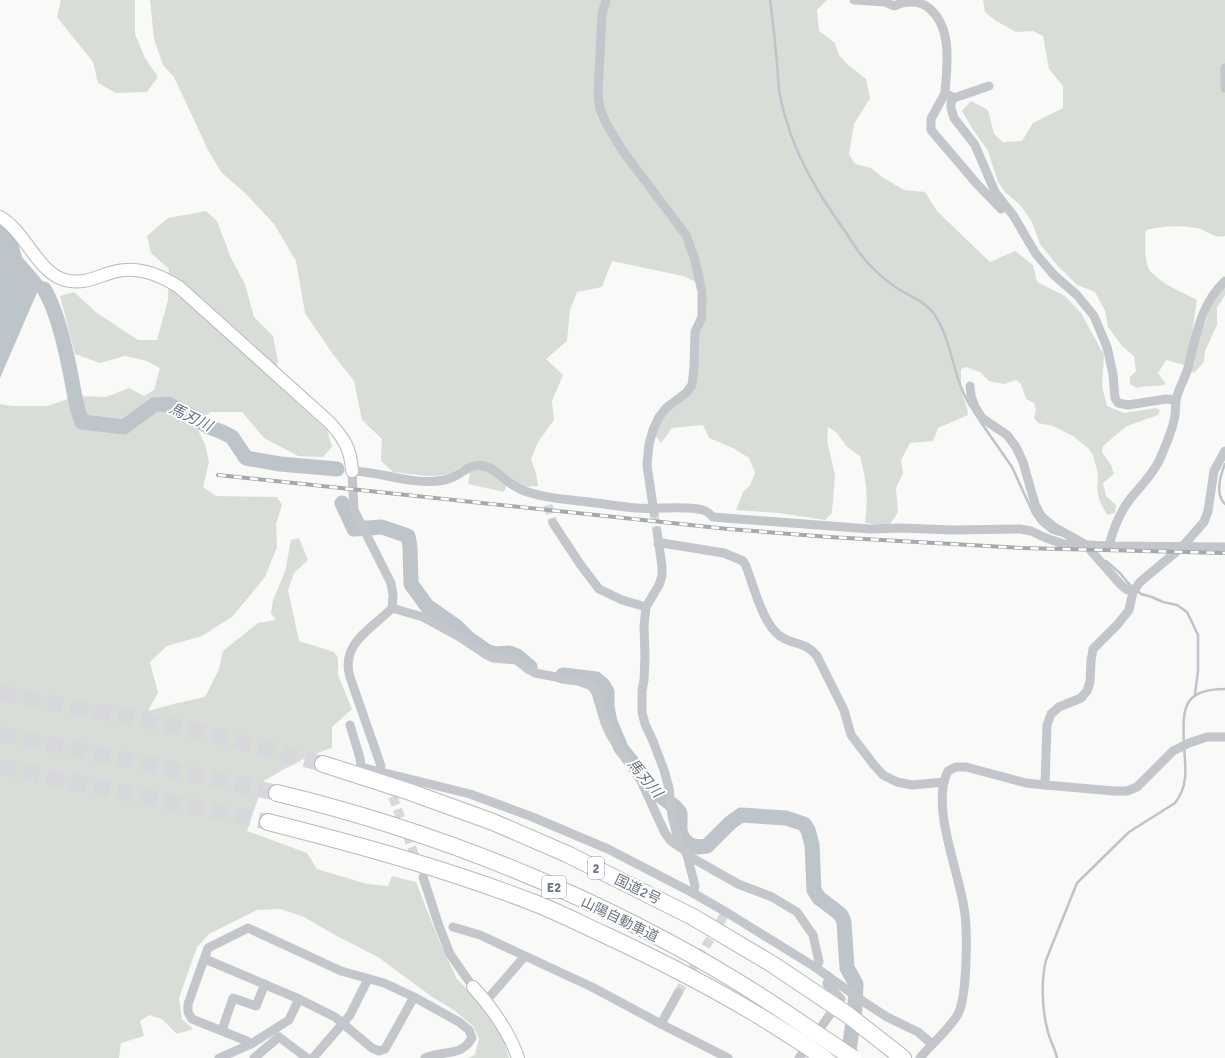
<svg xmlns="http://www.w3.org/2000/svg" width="1225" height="1058" font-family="Signika,'Noto Sans JP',sans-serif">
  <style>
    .green { fill: #d8ded7 }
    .water { fill: #bdc4ca }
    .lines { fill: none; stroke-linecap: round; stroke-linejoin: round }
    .stream { stroke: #bdc4ca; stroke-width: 2.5 }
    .river { stroke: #bdc4ca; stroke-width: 15 }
    .street-tunnel { stroke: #d6d8db; stroke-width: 9; stroke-dasharray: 9 4.5; stroke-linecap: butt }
    .highway-tunnel { stroke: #d6d8db; stroke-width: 16; stroke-dasharray: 16 8; stroke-linecap: butt }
    .secondary-casing { stroke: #b6b9bf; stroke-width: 14 }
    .highway-casing { stroke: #b6b9bd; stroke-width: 18 }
    .street { stroke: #c3c6ca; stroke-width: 9 }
    .secondary { stroke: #fff; stroke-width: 12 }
    .highway { stroke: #fff; stroke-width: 16 }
    .rail-casing { stroke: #a5a9af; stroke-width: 4 }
    .rail { stroke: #fff; stroke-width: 2.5; stroke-dasharray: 8; stroke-linecap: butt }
    .highway-bridge-casing { stroke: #b6b9bd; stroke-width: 18; stroke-linecap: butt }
    .highway-bridge { stroke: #fff; stroke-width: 16 }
    .labels { text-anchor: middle; stroke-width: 4; stroke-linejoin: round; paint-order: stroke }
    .shield { fill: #fff; stroke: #979eaa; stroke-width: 1 }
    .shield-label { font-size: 13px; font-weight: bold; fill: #6b7586 }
    .street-label { font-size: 14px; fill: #6b7586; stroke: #fff }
    .water-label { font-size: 15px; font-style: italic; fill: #677580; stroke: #fff }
  </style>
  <rect width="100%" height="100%" fill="#f9f9f7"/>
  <g class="green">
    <polygon points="61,0 135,0 135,34 145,58 158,77 147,92 116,93 98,83 93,62 57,17"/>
    <path d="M 150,0 L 827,0 L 817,10 L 819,31 L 835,43 L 839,55 L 846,63 L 866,79 L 870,98 L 854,124 L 849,154 L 855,164 L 871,168 L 882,177 L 904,190 L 925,192 L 937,211 L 990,262 L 1015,251 L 1033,265 L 1037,282 L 1065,296 L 1081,313 L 1104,355 L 1102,386 L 1107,406 L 1124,413 L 1156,408 L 1160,410 L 1158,415 L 1127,426 L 1103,446 L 1102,452 L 1111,465 L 1114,474 L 1103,483 L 1106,496 L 1116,505 L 1115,513 L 1107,515 L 1100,502 L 1097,489 L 1098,474 L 1093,455 L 1088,448 L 1073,436 L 1053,426 L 1038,423 L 1034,418 L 1036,410 L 1034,403 L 1026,399 L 1021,384 L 1016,380 L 1004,384 L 989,381 L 980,372 L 966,367 L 961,369 L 961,390 L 967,408 L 968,415 L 938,428 L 933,441 L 910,443 L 901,460 L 903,473 L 896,488 L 898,512 L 889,526 L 865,523 C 868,497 867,482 860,456 L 847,447 L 836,432 L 828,427 L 827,441 L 835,475 L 832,513 L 825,520 L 779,513 L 736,510 L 743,492 L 750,485 L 755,473 L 749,458 L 733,448 L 709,438 L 703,425 L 672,428 L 661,443 L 655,435 L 665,413 L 694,389 L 697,340 L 707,312 L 703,285 L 683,276 L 612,261 L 602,287 L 577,292 L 570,310 L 567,341 L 546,359 L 563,375 L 552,401 L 554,420 L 538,442 L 531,459 L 536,473 L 538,486 L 524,487 L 509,479 L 504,492 L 468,484 L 470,474 L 461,466 L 449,475 L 427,476 L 393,472 L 381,461 L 382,439 L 362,420 L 354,381 L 332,353 L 305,313 L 296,261 L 274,224 L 246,194 L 221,172 L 208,150 L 174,77 L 163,65 L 154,39 Z"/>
    <path d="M 983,0 L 1225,0 L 1225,236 C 1214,239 1207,230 1196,228 C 1179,225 1163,226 1146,230 C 1145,241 1144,264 1151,272 C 1163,285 1182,292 1197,300 L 1191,340 L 1184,365 L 1166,360 L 1158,373 L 1166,384 C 1158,387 1147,385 1137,388 L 1130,384 L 1130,377 L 1136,371 L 1134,356 L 1122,346 L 1108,327 L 1105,311 L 1095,292 L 1077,285 L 1056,264 L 1040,244 L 1032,222 L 1020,205 L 1005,192 L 998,182 L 988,151 L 972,128 L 962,111 L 971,101 L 988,110 L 994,134 L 1003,142 L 1022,141 L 1033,123 L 1063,108 L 1063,86 L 1049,69 L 1043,36 L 1033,31 L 1016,32 L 996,21 L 985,12 Z"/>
    <path d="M 206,211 L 217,221 L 231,258 L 245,284 L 254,317 L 273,336 L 278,361 L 274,382 L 327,430 L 332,447 L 323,457 L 298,456 L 264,438 L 242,412 L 211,412 L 195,424 L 205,444 L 209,462 L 203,487 L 216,496 L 277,497 L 282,505 L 276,524 L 277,547 L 265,577 L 233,616 L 202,636 L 167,646 L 150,662 L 158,693 L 148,711 L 177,703 L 205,697 L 219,669 L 223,651 L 258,623 L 276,620 L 271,613 L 273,600 L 285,572 L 291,540 L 299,538 L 308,560 L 294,573 L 288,590 L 299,641 L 334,652 L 338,657 L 338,675 L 352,709 L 332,727 L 332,748 C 308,755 286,768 264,781 L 247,831 L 307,853 L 317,869 L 367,884 L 388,886 L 392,876 L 416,882 L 440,943 L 457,979 L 487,1010 L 503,1038 L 509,1058 L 467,1058 L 475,1055 L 479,1039 L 473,1026 L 455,1011 L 431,996 L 378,957 L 335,935 L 304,917 L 280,909 L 257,910 L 209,934 L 197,947 L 179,998 L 182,1019 L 193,1029 L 177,1034 L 162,1019 L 149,1015 L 140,1021 L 144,1036 L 121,1043 L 119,1058 L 0,1058 L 0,404 L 12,406 L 47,406 L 77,396 L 106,397 L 129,388 L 144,396 L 154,390 L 160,368 L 147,361 L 125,356 L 100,363 L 75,354 L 60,296 L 74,292 L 97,313 L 138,340 L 157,340 L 168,300 L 169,269 L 151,253 L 147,236 L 168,218 Z"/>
    <polygon points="1225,285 1225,295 1217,308 1217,325 1205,351 1204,362 1194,373 1190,371 1200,331 1206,321 1212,299"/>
  </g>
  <polygon class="water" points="0,224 8,230 18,243 22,257 46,285 43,292 39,288 0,378"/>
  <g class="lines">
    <g class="stream">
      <path d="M 770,0 C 773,21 775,42 777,63 C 778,74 778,85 780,96 C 791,149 814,188 845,231 C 852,242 859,254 868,263 C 877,273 889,283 900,290 C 913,298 928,303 936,317 C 953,344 953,380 971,407"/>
      <polyline points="980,421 1012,467 1033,513 1040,523 1051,532 1060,535"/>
      <path d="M 1225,464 C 1220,476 1215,495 1225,504"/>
      <polyline points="1106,561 1120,573 1128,583 1141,594 1152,597 1163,602 1177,605 1187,612 1198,635 1198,671 1195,694"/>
      <path d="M 1184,743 C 1182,707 1184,689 1225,689"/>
      <path d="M 1057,1058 C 1055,1048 1049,1039 1047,1028 C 1042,1008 1041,980 1046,960 L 1077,883 L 1129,832 L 1175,803 C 1188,787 1186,768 1184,748"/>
    </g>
    <g class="river">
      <path d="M 44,289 C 57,310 65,346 70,371 C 74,389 75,406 82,422 L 124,427 L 154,405 L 168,404 L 186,413 L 209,427 L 222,432 L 232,437 L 246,458 L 280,464 L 337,469"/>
      <polyline points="342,503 354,529 382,527 408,536 410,547 411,584 427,606 457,627 469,639 488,652 497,654 509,653 517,656 530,667"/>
      <polyline points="563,675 596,679 603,685 607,692 607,707 610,722 621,748 648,783 652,790 674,806 680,813 680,831 683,839 690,845 698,847 707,846 730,823 741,815 786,818 804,824 808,830 812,845 814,890 819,898 835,910 841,915 844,922 847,968 856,984 855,1007 848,1058"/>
    </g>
    <g class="street-tunnel">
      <polyline points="548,505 553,523"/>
      <polyline points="654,513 657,531"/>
      <polyline points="388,784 418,864"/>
      <polyline points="678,993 726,912"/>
    </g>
    <g class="highway-tunnel">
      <polyline points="0,693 199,731 323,764"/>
      <polyline points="0,734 133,761 277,793"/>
      <polyline points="0,767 268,822"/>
    </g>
    <defs>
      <g id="secondary">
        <path d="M 0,217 C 25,231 38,273 65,280 C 83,285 96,277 113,272 C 137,265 159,274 179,287 L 329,422 C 344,438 351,449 352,471"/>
        <path d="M 473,987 C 492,1008 509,1031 518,1058"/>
      </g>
      <g id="highway">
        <polyline points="323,764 410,792 493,822 567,854 693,917 772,964 848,1015 903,1058"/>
        <path d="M 277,793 C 464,838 653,919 811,1030"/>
        <path d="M 268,822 C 359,845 450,870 537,904 C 560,913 581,924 603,934 C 672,966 739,1001 802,1043"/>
      </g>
    </defs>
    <use href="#secondary" class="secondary-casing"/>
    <use href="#highway" class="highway-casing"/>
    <g class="street">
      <polyline points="606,0 602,14 598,94 600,109 606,123 622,150 686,235 695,260 702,292 702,317 695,332 694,368 692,385 686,393 666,408 659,417 653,430 649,444 647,465 654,513"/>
      <path d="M 854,0 L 885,2 L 894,6 C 905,1 919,0 929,8 C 953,28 947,65 945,93"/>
      <polyline points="1225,68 1225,88"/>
      <polyline points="989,86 954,98 951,102 951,108 954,118 975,145 995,192 1013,215 1036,254 1054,275 1077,295 1094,316 1107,347 1113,374 1115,398 1118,403 1128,405 1166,399 1176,400"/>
      <polyline points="954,98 945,93 931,119 931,130 977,184 1001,209"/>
      <polyline points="970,386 971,396 975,407 982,418 1007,435 1016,447 1023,462 1035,504 1041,516 1054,527 1086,545 1121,585 1126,589 1133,592"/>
      <polyline points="553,523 580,564 599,589 622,600 646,607"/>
      <polyline points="657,531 662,566 662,576 659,585 646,607 644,626 645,657 644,680 642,691 642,712 645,724 653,741 664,770 669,788 672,816 680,847"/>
      <path d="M 658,544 L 662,543 L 724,553 L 743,561 L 746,566 C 754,587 764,630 785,639 C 799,646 805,642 817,656 L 844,710 L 851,735 L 874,765 L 883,775 L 897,782 L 912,785 L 944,782"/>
      <path d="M 1109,546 C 1113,529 1119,514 1130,499 C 1140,487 1152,475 1159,461 C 1165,447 1173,430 1175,415 C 1176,410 1175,405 1176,400 C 1178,389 1185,379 1188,368 C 1195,338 1201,303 1225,281"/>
      <polyline points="392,608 423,617 458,636 487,655 493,658 516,660 535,673 556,677 562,679 578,681 589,685 593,688 596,693 605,723 611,736 641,781 665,833 671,841 684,850 687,855 695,886 693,893"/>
      <polyline points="350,725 360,758 361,767 470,794 530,816 608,849 693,893 726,912 815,967 864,1002 887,1017 918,1032 932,1044"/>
      <path d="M 381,766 L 350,677 C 340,643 372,629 392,608 L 393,595 L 391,583 L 354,510 L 352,471 C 384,472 412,486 445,480 C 461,477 466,463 484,466 C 493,468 500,475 507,481 C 514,486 522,491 531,493 C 546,498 563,499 579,501 C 598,503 617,506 636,508 C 657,510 683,505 703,510 C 707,511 710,514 713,517 L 870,529 L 900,528 L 953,530 L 1020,529 L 1031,531 L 1046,538 L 1063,544 L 1109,546 L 1225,547"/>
      <polyline points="1045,785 1047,725 1051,714 1059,707 1081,698 1087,691 1090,682 1091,661 1093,649 1118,624 1129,610 1133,592 1140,582 1182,547 1204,522 1208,511 1214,471 1225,451"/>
      <polyline points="687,855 738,884 772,897 797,912 813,935 819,962 815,967"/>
      <polyline points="423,877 439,926 450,954 473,987"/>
      <polyline points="453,927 480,935 525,956"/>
      <polyline points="205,959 299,999 335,1017 372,1048 379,1051 385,1049 414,997"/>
      <polyline points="486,1001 525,956 592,987 661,1024 728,1058"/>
      <polyline points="661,1024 678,993"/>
      <polyline points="222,1030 233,998 256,1006 265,984"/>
      <path d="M 251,1044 L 247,1041 L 192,1019 L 188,1012 L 188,1004 L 208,948 L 248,928 L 341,971 L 384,983 L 414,997 L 459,1022 L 469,1030 L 472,1038 C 460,1058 446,1049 425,1058"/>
      <polyline points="219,1058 251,1044 289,1020 299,999"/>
      <polyline points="254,1058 279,1037 307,1058"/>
      <polyline points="313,1058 350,1015 368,979"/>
      <polyline points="799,1058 841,999 827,984 829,977"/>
      <path d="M 920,1058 C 930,1045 953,1026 959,1012 C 967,993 968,929 964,908 C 959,872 930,805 948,771 L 956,767 L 966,767 L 1026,783 L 1045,785 L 1114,791 L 1127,791 L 1137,787 L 1173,751 L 1189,743 L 1207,737 L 1225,737"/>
    </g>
    <use href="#secondary" class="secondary"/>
    <use href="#highway" class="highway"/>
    <defs>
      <polyline id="rail" points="218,475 728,529 829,537 1021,548 1225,553"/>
    </defs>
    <use href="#rail" class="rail-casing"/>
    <use href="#rail" class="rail"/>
    <defs>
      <g id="highway-bridge">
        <polyline points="811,1030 853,1058"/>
        <polyline points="802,1043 824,1058"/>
      </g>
    </defs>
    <use href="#highway-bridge" class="highway-bridge-casing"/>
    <use href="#highway-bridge" class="highway-bridge"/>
  </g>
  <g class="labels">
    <g class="shield">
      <rect x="588" y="857" width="16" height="22" rx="3"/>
      <rect x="542" y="876" width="24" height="22" rx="3"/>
    </g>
    <g class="shield-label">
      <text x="596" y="873">2</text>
      <text x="554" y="892">E2</text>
    </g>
    <g class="street-label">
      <text transform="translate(638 889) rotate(26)" y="5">国道2号</text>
      <text transform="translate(620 919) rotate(26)" y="5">山陽自動車道</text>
    </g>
    <g class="water-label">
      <text transform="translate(191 417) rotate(26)" y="5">馬刃川</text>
      <text transform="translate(645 778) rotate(50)" y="5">馬刃川</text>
    </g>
  </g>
</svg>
